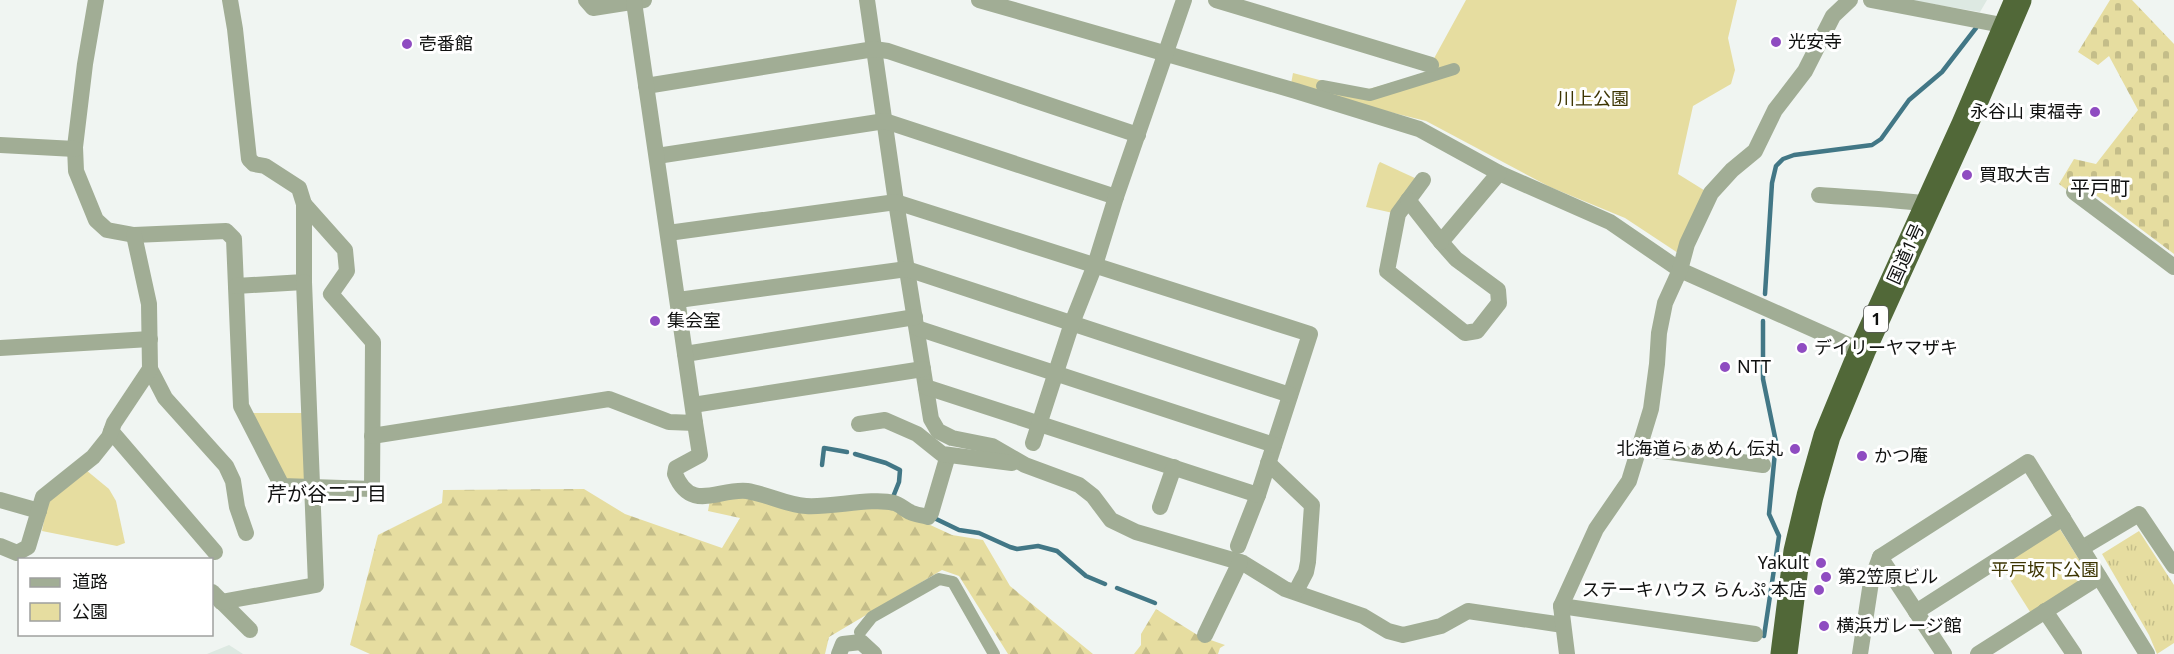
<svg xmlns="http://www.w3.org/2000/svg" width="2174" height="654" font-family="'Noto Sans','Noto Sans JP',sans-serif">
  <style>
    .built { fill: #dde9e2 }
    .grass { fill: url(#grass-tufts) }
    .forest { fill: url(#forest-firs) }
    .cemetery { fill: url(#cemetery-stones) }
    .park { fill: #e6dda0 }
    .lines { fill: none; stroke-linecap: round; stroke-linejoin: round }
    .stream { stroke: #427786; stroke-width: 4.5 }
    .pedestrian { stroke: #a1ad95; stroke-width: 12 }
    .minor { stroke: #a1ad95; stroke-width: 16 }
    .trunk { stroke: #516838; stroke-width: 27 }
    .poi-dot { fill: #8f4cc1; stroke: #fff; stroke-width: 2 }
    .labels { text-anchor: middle; stroke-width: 6; stroke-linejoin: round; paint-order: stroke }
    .shield { fill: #fff; stroke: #585858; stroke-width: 1.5 }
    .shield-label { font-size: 16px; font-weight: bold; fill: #101110 }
    .poi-label { font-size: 18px; fill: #101110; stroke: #fff; text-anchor: start }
    .park-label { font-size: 18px; fill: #3d3502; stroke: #fff }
    .street-label { font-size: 18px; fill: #101110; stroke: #fff }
    .neighbourhood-label { font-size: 20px; fill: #101110; stroke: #fff }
  </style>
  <defs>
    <pattern id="grass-tufts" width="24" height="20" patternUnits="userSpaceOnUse" patternTransform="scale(1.5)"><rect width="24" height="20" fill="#e6dda0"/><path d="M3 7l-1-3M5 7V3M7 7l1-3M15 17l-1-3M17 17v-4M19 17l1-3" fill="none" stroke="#c4bd89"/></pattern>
    <pattern id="forest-firs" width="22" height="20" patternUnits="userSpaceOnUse" patternTransform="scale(1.5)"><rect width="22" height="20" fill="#e6dda0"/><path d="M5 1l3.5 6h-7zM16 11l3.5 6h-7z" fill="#c4bd89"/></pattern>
    <pattern id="cemetery-stones" width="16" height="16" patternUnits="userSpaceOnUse" patternTransform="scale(1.5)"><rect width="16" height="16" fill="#e6dda0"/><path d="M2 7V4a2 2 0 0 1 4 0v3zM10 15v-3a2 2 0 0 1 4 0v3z" fill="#c4bd89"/></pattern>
  </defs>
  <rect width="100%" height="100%" fill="#f0f5f2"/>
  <g class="built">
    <polygon points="1908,0 1987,0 1980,12"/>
    <polygon points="229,645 243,654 207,654"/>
  </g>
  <polygon class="grass" points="2139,531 2174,585 2174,643 2157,654 2149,635 2102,554"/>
  <g class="forest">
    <polygon points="584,489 625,514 722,548 740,518 708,511 710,500 736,494 887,505 952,535 983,540 1010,586 1093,654 1008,654 959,576 942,570 829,637 825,654 370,654 350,645 378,535 442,503 443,490"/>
    <polygon points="1156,609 1199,636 1225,645 1220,648 1218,654 1134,654 1141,645 1141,634"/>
  </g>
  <polygon class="cemetery" points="2110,0 2132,0 2174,44 2174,254 2089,190 2080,176 2067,190 2059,184 2074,159 2096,164 2138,110 2109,56 2098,65 2078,52"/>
  <g class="park">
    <polygon points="1466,0 1737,0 1728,38 1735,70 1731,84 1693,106 1678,174 1707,192 1678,253 1625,218 1550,187 1426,121 1337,99 1291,84 1293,73 1346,87 1369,89 1426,73"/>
    <polygon points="1380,162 1417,179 1393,213 1366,207 1378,165"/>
    <polygon points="249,413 305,413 307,482 285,481"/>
    <polygon points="86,470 109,489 116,501 125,543 117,546 42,531 48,501"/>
    <polygon points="2058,526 2090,577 2032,615 2000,564"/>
  </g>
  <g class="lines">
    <g class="stream">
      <polyline points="1765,294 1772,183 1776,166 1783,159 1794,155 1872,145 1881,139 1909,100 1942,72 1976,28"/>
      <polyline points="1763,321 1763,379 1776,442 1769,514 1779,536 1764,636"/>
      <polyline points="855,454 886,463 900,470 899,482 893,497 896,498"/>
      <polyline points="822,465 824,448 847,452"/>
      <polyline points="932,517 959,530 979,533 1010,547 1017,549 1038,546 1057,551 1086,576 1105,584"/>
      <polyline points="1117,588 1155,603"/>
    </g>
    <g class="pedestrian">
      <polyline points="1322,86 1370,95 1454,69"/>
      <polyline points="860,632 872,617 939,579 953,582 994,654"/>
    </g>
    <g class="minor">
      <polyline points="96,0 85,64 75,147 76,171 96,220 107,230 134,235 226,231 234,239 241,406 282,486 372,489 373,342 331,294 347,271 345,250 304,204"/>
      <polyline points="230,0 235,29 249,159 254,164 265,166 299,188 304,204 304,282 236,286"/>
      <polyline points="586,0 593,8 644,0"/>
      <polyline points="867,0 896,202 931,419 938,431 952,438 992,446 1025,465 1079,485 1093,496 1111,520 1136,532 1243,563 1285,589 1363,616 1388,631 1403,635 1441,626 1468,611 1563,625"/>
      <polyline points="979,0 1296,91 1419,129 1499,173 1610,222 1680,270 1862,351"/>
      <polyline points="1216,0 1431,65"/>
      <polyline points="1871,0 2007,26"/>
      <polyline points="646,86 874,49 888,51 1138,135"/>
      <polyline points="0,145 75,149"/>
      <polyline points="657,156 885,121 1116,197"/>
      <polyline points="1423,180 1398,214 1387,271 1465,333 1477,331 1499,303 1498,290 1456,259 1441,242 1499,173"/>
      <polyline points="2074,192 2174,267"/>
      <path d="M 1819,195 C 1856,198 1892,199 1929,204"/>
      <polyline points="1408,200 1441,242"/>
      <polyline points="668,233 896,202 1310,334 1258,495 1238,546"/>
      <polyline points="678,300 907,269 1290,395"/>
      <polyline points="917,328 1274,445"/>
      <polyline points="0,348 150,339"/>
      <polyline points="685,354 915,317"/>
      <polyline points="150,369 165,398 226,466 233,481 237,507 246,533"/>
      <polyline points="926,387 1258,495"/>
      <polyline points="693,405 923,369"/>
      <path d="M 695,423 L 700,455 L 676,468 L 675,474 C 691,513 718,488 747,491 C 767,494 786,505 806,506 C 830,508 873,497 894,503 C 899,504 904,509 910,512 C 915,515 922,515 928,517 L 931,513 L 948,455"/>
      <polyline points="859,424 885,420 917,434 942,454 1012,463"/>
      <polyline points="111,431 215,552"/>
      <polyline points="372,436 609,399 669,422 695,423 634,2"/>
      <polyline points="1033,443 1072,323 1095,265 1116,197 1184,0"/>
      <polyline points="1641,448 1763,465"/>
      <polyline points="1268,463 1312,505 1308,562 1306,572 1296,591"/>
      <polyline points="0,500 39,511"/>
      <polyline points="1160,507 1174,467"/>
      <polyline points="0,546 17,553 28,547 43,497 93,457 109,437 114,423 150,369 149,304 134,235"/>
      <polyline points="2082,548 2139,514 2174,566"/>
      <polyline points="1880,557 1944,654"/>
      <polyline points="212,592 250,630"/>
      <polyline points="221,602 316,585 304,282"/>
      <polyline points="1561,606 1755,634"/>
      <polyline points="2045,611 2074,654"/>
      <polyline points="1916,612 2063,518"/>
      <polyline points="1205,635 1240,562"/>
      <polyline points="839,654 843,644 861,642 874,654"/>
      <polyline points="1567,654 1561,606 1596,529 1629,481 1651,409 1657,364 1659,333 1665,303 1680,270 1687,244 1711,193 1732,170 1755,151 1775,110 1805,71 1833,16 1850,0"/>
      <polyline points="1860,654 1871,582 1880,557 2028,462 2147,654"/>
      <polyline points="1978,654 2099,577"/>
    </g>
    <polyline class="trunk" points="1784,654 1797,551 1810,496 1827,436 1862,351 1965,124 2018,0"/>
  </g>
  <g class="poi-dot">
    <circle cx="1776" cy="42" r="6"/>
    <circle cx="407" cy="44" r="6"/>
    <circle cx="2095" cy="112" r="6"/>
    <circle cx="1967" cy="175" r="6"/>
    <circle cx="655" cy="321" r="6"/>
    <circle cx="1802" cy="348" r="6"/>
    <circle cx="1725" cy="367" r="6"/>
    <circle cx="1795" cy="449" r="6"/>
    <circle cx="1862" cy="456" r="6"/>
    <circle cx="1821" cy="563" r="6"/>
    <circle cx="1826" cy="577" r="6"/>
    <circle cx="1819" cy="590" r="6"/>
    <circle cx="1824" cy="626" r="6"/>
  </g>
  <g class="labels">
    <rect class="shield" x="1864" y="306" width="24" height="26" rx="4.5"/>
    <g class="shield-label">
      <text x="1876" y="325">1</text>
    </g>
    <g class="poi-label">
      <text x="1788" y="48">光安寺</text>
      <text x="419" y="50">壱番館</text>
      <text x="2083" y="118" text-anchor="end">永谷山 東福寺</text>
      <text x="1979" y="181">買取大吉</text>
      <text x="667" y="327">集会室</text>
      <text x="1814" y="354">デイリーヤマザキ</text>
      <text x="1737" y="373">NTT</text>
      <text x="1783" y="455" text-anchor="end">北海道らぁめん 伝丸</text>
      <text x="1874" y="462">かつ庵</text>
      <text x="1809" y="569" text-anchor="end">Yakult</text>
      <text x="1838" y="583">第2笠原ビル</text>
      <text x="1807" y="596" text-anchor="end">ステーキハウス らんぷ 本店</text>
      <text x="1836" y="632">横浜ガレージ館</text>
    </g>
    <g class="park-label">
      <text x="1593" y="105">川上公園</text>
      <text x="2045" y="576">平戸坂下公園</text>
    </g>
    <g class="street-label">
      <text transform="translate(1906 254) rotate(-66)" y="6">国道1号</text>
    </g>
    <g class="neighbourhood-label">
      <text x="2100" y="195">平戸町</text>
      <text x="327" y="501">芹が谷二丁目</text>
    </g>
  </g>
  <rect x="18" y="558" width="195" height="78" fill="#ffffff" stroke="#9fa09f" stroke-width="1.5"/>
  <rect x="30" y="578" width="30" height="9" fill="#a1ad95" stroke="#9fa09f" stroke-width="1.5"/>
  <text x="72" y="588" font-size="18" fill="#101110">道路</text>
  <rect x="30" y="603" width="30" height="18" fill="#e6dda0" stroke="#9fa09f" stroke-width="1.5"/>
  <text x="72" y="618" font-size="18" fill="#101110">公園</text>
</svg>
